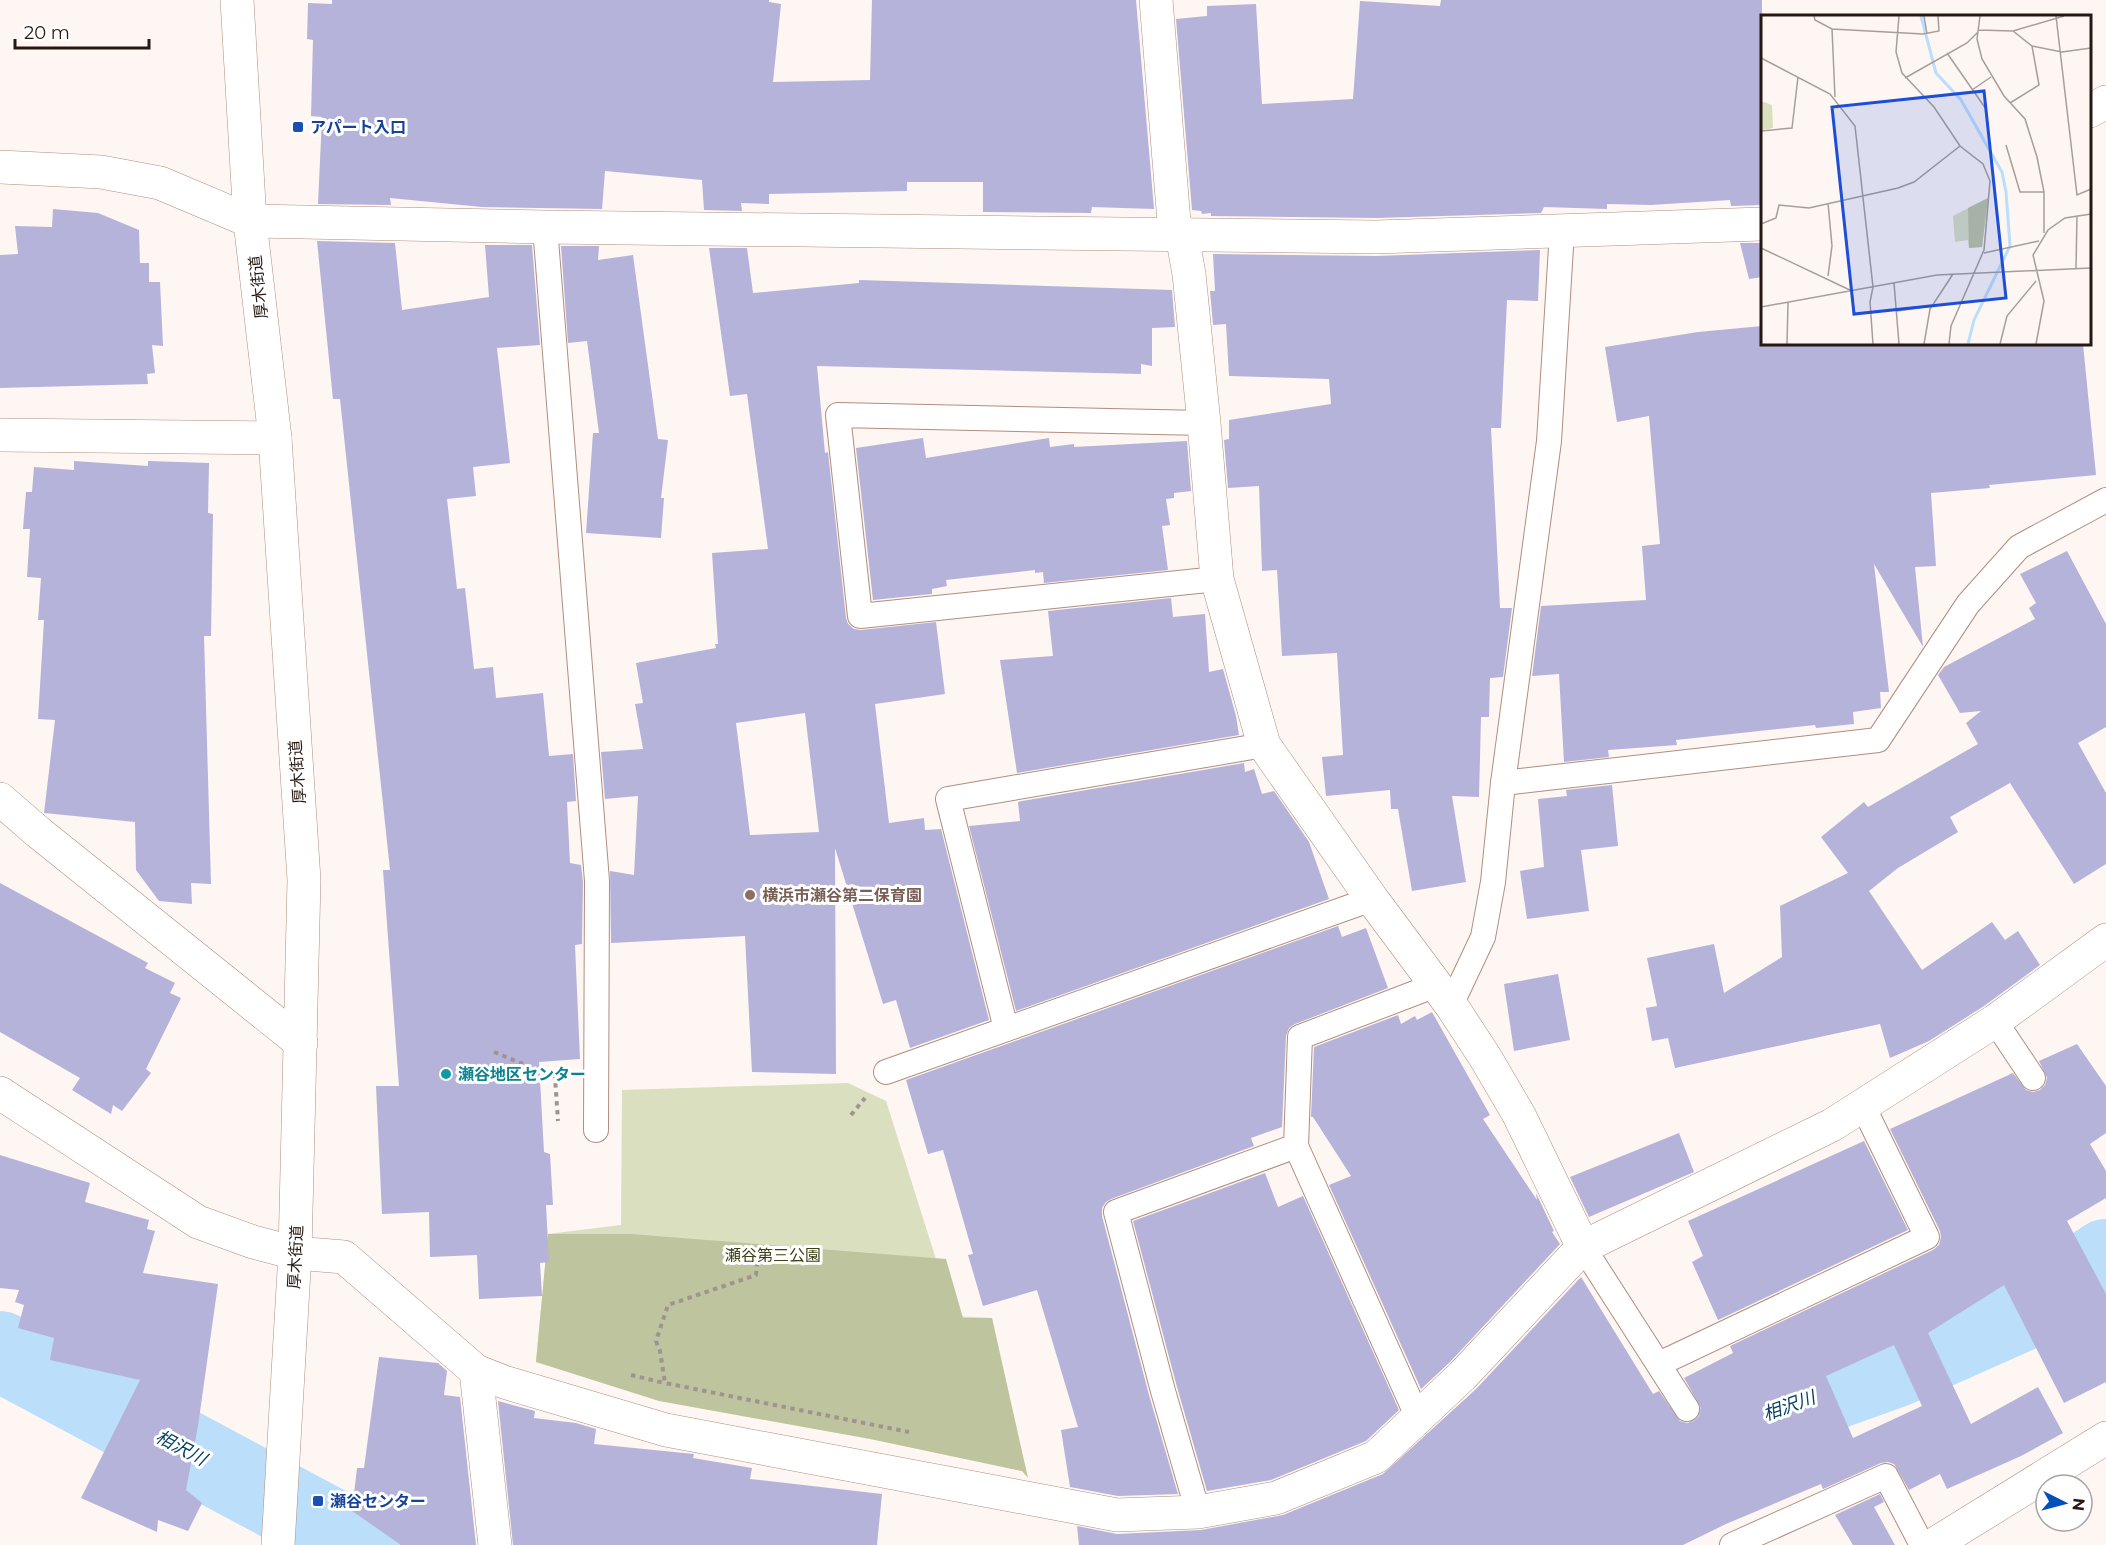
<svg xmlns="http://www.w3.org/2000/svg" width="2106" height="1545" font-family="Montserrat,'Noto Sans JP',sans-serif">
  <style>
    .green { fill: #dadfbf }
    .forest { fill: #bec49d }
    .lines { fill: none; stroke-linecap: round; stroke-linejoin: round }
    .river { stroke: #bbdefa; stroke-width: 80 }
    .building { fill: #b5b3d9; fill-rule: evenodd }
    .service-casing { stroke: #b18d7e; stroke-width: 26 }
    .minor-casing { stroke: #b18d7e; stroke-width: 34 }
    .tertiary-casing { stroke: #b18d7e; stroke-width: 34 }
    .primary-casing { stroke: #b18d7e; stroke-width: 34 }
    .path { stroke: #9f9590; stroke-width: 4; stroke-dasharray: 4.5 4.5; stroke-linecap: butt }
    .service { stroke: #fff; stroke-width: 24 }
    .minor { stroke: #fff; stroke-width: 33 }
    .tertiary { stroke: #fff; stroke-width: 33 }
    .primary { stroke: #fff; stroke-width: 33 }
    .transit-dot { fill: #1a4fb4; stroke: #fff; stroke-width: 2 }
    .education-dot { fill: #8d6e63; stroke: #fff; stroke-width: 2 }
    .culture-dot { fill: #0f9aa8; stroke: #fff; stroke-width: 2 }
    .labels { text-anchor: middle; stroke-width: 6; stroke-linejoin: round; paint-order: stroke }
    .transit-label { font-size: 16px; font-weight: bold; fill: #164399; stroke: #fff; text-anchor: start }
    .street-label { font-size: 16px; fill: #261913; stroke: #fff }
    .education-label { font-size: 16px; font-weight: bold; fill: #785e54; stroke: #fff; text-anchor: start }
    .culture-label { font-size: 16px; font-weight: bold; fill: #0d838f; stroke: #fff; text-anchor: start }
    .park-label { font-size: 16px; fill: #3b3f11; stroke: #fff }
    .water-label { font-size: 18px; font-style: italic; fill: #024064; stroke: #fff }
    .inset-river { fill: none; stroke: #bbdefa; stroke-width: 3 }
    .inset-road { fill: none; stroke: #a89e99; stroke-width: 1.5 }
    .view { fill: #1d4ed8; fill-opacity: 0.15; stroke: #1d4ed8; stroke-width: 3 }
    .inset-edge { fill: none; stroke: #261913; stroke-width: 3 }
  </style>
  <rect width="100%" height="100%" fill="#fef6f2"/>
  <polygon class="green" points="848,1083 886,1101 954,1316 992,1318 1022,1471 536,1362 548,1234 621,1225 622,1090"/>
  <polygon class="forest" points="548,1234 631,1234 946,1259 963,1318 992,1318 1028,1478 1022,1471 870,1439 659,1401 536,1362"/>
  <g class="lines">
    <g class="river">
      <polyline points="0,1351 362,1545"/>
      <polyline points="1729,1427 1896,1367 2044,1301 2106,1259"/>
    </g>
  </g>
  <g class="building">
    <polygon points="332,0 769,0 769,2 781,4 773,82 870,80 872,0 1136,0 1154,209 1092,207 1091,213 983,212 983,182 907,182 907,191 769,194 769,204 741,203 742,211 704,210 702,180 605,171 602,209 482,207 390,198 391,205 318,204 322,117 311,116 313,40 307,39 308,3 332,4"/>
    <polygon points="1441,0 1762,0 1762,205 1731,206 1730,200 1651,205 1607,204 1607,209 1544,207 1541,213 1376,218 1211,216 1211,213 1202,214 1201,211 1192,210 1176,19 1207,16 1207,6 1256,4 1262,104 1353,99 1360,1 1440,6"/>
    <polygon points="53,209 98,213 139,230 140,263 149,263 149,282 160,282 163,346 152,345 155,373 147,374 148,384 0,388 0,255 18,254 15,226 52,227"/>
    <polygon points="317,241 395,243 402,310 489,297 485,245 532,245 540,345 497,348 510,463 473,467 476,496 447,499 457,589 465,588 474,669 493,667 496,698 543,693 549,756 573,754 576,801 567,802 570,863 581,865 583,882 582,944 575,945 580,1059 539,1062 544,1152 550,1154 553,1205 546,1205 549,1262 540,1263 542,1296 479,1299 477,1255 430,1257 429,1212 382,1214 376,1086 399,1086 383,870 390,870 340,399 333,399"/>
    <polygon points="1740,243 1762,243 1762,277 1749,279"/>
    <polygon points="561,246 599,246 598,260 633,255 658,439 668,440 661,498 664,498 661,538 586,533 593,433 599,433 587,341 568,343"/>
    <path d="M 709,248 L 747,248 L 753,293 L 859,283 L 859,280 L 1172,290 L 1175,327 L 1152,328 L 1152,366 L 1141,364 L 1141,374 L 817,366 L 825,453 L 828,452 L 846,618 L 848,624 L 854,629 L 861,630 L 936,622 L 945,694 L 875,704 L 889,823 L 924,818 L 925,830 L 941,829 L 989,1020 L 910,1048 L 896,1000 L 883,1004 L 835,848 L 836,1074 L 752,1072 L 745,936 L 611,943 L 610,871 L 634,875 L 638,796 L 605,799 L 601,752 L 643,749 L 635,704 L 643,703 L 636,663 L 716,648 L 715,644 L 718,644 L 712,553 L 768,549 L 747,394 L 730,396 ZM 805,713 L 819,832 L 750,835 L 736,723 Z"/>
    <polygon points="1540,250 1538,301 1507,300 1501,428 1491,428 1500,608 1512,608 1503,677 1490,678 1489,717 1481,717 1479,797 1452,796 1466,882 1412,891 1398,809 1391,809 1390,790 1326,796 1322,757 1343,755 1337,653 1282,656 1277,570 1262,571 1259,486 1228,488 1224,440 1229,439 1229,420 1331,404 1329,379 1229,376 1226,324 1213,325 1210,291 1215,291 1213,254 1376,256"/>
    <polygon points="1762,326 1762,344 2083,344 2096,475 1989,485 1990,488 1931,493 1936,566 1915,567 1923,647 1874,564 1889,692 1880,692 1881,708 1853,712 1854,724 1816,728 1815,725 1676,740 1677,745 1608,750 1609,757 1564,762 1559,674 1532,676 1541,606 1646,600 1642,546 1660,544 1649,416 1617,422 1605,347 1698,332"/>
    <polygon points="923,438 926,458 1049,438 1050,447 1074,444 1074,447 1187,441 1191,491 1174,493 1174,498 1166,499 1170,525 1162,526 1168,570 1044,583 1043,572 1035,573 1035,570 946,580 947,586 932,589 932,594 873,600 856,448"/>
    <polygon points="74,461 148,466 148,461 209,463 208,513 213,514 211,636 204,636 211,884 191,883 192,904 159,901 136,870 135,822 44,813 55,720 38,719 44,620 38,620 41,578 27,577 30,529 23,529 26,492 32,492 34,467 74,470"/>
    <polygon points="2067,551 2106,624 2106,727 2078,743 2106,793 2106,864 2074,884 2010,783 1950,817 1958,832 1898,868 1869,891 1922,970 1992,922 2005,940 2018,931 2040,965 1984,1006 1929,1041 1890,1058 1880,1024 1675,1068 1668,1038 1652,1041 1646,1008 1657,1006 1647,958 1714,944 1724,993 1782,957 1780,906 1848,873 1821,837 1864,802 1868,807 1978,744 1966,723 1981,711 1960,713 1938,675 1944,667 2035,619 2029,608 2036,603 2020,574"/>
    <polygon points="1171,598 1173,617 1205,614 1209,672 1223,669 1236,716 1239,735 1017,773 1000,660 1053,656 1048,611"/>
    <polygon points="1244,763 1245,772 1254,769 1262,794 1274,791 1309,842 1329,899 1016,1011 969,826 1020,821 1018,802 1022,801"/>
    <polygon points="1612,785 1618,846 1581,850 1589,911 1527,919 1520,871 1544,867 1538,799 1567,796 1566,790"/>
    <polygon points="0,883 148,963 145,968 175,983 170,993 181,998 146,1069 151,1073 122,1111 113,1105 111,1114 72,1090 80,1078 0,1032"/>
    <polygon points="1338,926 1342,937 1366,928 1388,988 1295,1024 1289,1028 1286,1036 1282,1127 1251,1138 1254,1146 1111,1199 1106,1202 1102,1208 1102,1216 1149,1395 1178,1494 1118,1496 1070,1487 1061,1430 1078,1427 1037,1290 983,1306 968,1255 973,1254 943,1150 928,1154 906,1080"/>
    <polygon points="1558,974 1570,1040 1514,1051 1504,984"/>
    <polygon points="1432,1012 1490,1115 1483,1119 1537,1200 1536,1193 1554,1231 1552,1232 1560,1244 1450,1362 1421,1389 1329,1185 1351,1176 1313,1117 1311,1117 1314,1047 1398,1015 1401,1024 1415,1016 1417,1020"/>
    <path d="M 2077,1044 L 2106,1086 L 2106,1133 L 2090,1144 L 2106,1171 L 2106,1198 L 2067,1221 L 2106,1294 L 2106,1382 L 2064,1403 L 2004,1285 L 1928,1333 L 1971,1424 L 2038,1387 L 2063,1433 L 2021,1456 L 1947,1489 L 1940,1474 L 1909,1490 L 1894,1464 L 1888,1462 L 1881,1463 L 1823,1489 L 1821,1484 L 1726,1524 L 1683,1545 L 1079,1545 L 1077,1526 L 1117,1534 L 1201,1530 L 1283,1515 L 1383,1474 L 1476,1389 L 1581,1277 L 1653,1394 L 1659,1391 L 1680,1421 L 1687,1423 L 1694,1421 L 1699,1416 L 1701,1408 L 1684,1378 L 1733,1353 L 1730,1346 L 1933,1250 L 1939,1245 L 1941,1237 L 1940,1231 L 1890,1129 L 2013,1073 L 2026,1090 L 2033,1092 L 2040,1090 L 2045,1085 L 2047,1078 L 2039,1061 ZM 1894,1345 L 1922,1406 L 1853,1438 L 1826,1376 Z"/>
    <polygon points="1679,1133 1694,1172 1589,1217 1570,1177"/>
    <polygon points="1864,1141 1908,1230 1718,1320 1692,1262 1703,1256 1688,1221"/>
    <polygon points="0,1155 90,1183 85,1202 149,1220 147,1229 155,1231 143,1273 218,1284 198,1426 186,1490 202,1503 188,1531 158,1520 157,1532 81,1498 140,1380 50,1360 54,1338 18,1328 24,1305 15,1302 19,1290 0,1288"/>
    <polygon points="1265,1173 1278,1207 1303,1196 1399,1410 1366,1441 1271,1480 1207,1491 1177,1387 1133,1221"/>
    <polygon points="379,1357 438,1363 447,1371 444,1395 460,1397 476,1545 401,1545 352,1511 357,1468 364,1468"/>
    <polygon points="498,1401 535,1411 534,1418 576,1423 596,1429 594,1444 694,1454 693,1458 752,1468 750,1479 882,1494 877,1545 513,1545"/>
    <polygon points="1880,1494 1884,1502 1874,1507 1895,1545 1853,1545 1835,1515"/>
  </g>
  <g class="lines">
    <defs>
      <g id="service">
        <polyline points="545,227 597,881 596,1130"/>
        <polyline points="1204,423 838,415 860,616 1217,579"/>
        <polyline points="1503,783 1878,740 1968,604 2019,547 2106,500"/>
        <polyline points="1451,1005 1483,937 1493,882 1503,783 1549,441 1562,231"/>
        <polyline points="1995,1021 2033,1078"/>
        <polyline points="1006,1029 948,799 1264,745"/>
        <polyline points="886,1072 1372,899"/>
        <polyline points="1296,1146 1418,1418"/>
        <polyline points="1583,1247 1687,1409"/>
        <polyline points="1659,1364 1927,1237 1863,1106"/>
        <polyline points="1198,1512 1163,1391 1116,1212 1296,1146 1300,1037 1436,985"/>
        <polyline points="1732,1545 1886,1476 1922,1545"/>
      </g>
      <g id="minor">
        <polyline points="1156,0 1174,222 1182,235 1189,274 1204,423 1217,579 1264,745 1372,899 1451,1005 1485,1057 1519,1115 1583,1247"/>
        <polyline points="2090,111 2106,102"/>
        <polyline points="250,221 545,227 1376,237 1762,224"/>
        <polyline points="0,435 275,438"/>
        <polyline points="0,799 38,832 301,1043"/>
        <polyline points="0,1093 198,1222 253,1242 295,1253 344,1257 476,1371 504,1382 666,1430 1117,1515 1198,1512 1276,1498 1376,1457 1463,1375 1583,1247 1832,1125 1995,1021 2106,940"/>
        <polyline points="476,1371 495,1545"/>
        <polyline points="1933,1545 2106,1438"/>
      </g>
      <polyline id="tertiary" points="0,167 101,172 160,183 250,221"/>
      <polyline id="primary" points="237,0 250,221 275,438 304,880 295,1253 278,1545"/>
    </defs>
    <use href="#service" class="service-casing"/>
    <use href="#minor" class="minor-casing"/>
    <use href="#tertiary" class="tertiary-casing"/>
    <use href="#primary" class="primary-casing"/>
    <g class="path">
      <polyline points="494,1052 555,1077 558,1121"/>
      <polyline points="851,1115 865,1098"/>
      <polyline points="758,1253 756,1275 668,1305 656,1341 660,1351 665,1383 909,1432"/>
      <polyline points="631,1375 664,1383"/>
    </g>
    <use href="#service" class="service"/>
    <use href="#minor" class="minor"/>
    <use href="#tertiary" class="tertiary"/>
    <use href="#primary" class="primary"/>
  </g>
  <g class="transit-dot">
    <rect x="292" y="121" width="12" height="12" rx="3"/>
    <rect x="312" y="1495" width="12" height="12" rx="3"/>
  </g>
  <circle class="education-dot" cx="750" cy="895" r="6"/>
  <circle class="culture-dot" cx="446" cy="1074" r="6"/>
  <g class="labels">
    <g class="transit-label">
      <text x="310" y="133">アパート入口</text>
      <text x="330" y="1507">瀬谷センター</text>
    </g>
    <g class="street-label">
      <text transform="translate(258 287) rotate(-96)" y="6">厚木街道</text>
      <text transform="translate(297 772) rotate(-94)" y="6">厚木街道</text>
      <text transform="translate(295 1257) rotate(-87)" y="6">厚木街道</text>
    </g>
    <g class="education-label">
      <text x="762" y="901">横浜市瀬谷第二保育園</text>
    </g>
    <g class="culture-label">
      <text x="458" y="1080">瀬谷地区センター</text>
    </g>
    <g class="park-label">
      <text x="773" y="1261">瀬谷第三公園</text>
    </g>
    <g class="water-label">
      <text transform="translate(1789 1406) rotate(-20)" y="6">相沢川</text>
      <text transform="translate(181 1448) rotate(28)" y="6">相沢川</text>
    </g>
  </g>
  <g transform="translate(1761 15)">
    <rect width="330" height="330" fill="#fef6f2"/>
    <path d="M 0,86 L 11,90 L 12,113 L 0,115 ZM 227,183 L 221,232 L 208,233 L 207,225 L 194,227 L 192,201 Z" fill="#dadfbf"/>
    <path d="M 227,183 L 221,232 L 208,233 L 207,193 Z" fill="#bec49d"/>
    <path class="inset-river" d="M 160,1 L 175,58 L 200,85 L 241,157 L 245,177 L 249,231 L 213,305 L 207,329"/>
    <path class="inset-road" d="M 53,1 L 54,5 L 71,14 L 74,82M 138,1 L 135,37 L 141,58 L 173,92 L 199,131 L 222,149 L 229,166 L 223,235 L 190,311 L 188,329M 163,1 L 166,19M 219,1 L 216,24 L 221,44 L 243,81 L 264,104 L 276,142 L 283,177 L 283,218M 295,1 L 316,180 L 330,174M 71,14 L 162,19 L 178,16 L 177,1M 217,15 L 252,16 L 271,31 L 301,37 L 330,33M 252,16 L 303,1M 186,38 L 225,94M 0,43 L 69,79 L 94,111 L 112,272 L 109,287 L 112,329M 144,63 L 206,28 L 217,17M 211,75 L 230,62M 249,88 L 278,70 L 271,31M 0,116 L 31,113 L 37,62M 245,130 L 259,177 L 283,177M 67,188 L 71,231 L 67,261M 0,209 L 15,203 L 18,190 L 48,193 L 137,173 L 153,167 L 199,131M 0,233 L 91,276M 223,238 L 278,226M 315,253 L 316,201M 133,268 L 138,329M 0,292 L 176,260 L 330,253M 136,296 L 171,291M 26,329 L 27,288M 163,329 L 169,294 L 192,259M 239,329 L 246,301 L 275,266M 275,329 L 283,286 L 272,240 L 287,215 L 304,203 L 330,199"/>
    <path class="view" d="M 223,76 L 245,283 L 93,299 L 71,92 Z"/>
    <rect width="330" height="330" class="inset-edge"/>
  </g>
  <g transform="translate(2064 1503) rotate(96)"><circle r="28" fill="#ffffff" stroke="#a8a3a1" stroke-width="1.5"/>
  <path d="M0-4.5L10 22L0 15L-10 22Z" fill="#0251bb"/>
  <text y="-9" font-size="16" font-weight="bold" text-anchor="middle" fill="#261913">N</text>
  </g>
  <path d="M15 39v9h134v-9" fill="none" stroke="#261913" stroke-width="3"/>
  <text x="24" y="39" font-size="18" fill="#261913" stroke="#ffffff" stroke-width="4.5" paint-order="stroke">20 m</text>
</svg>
